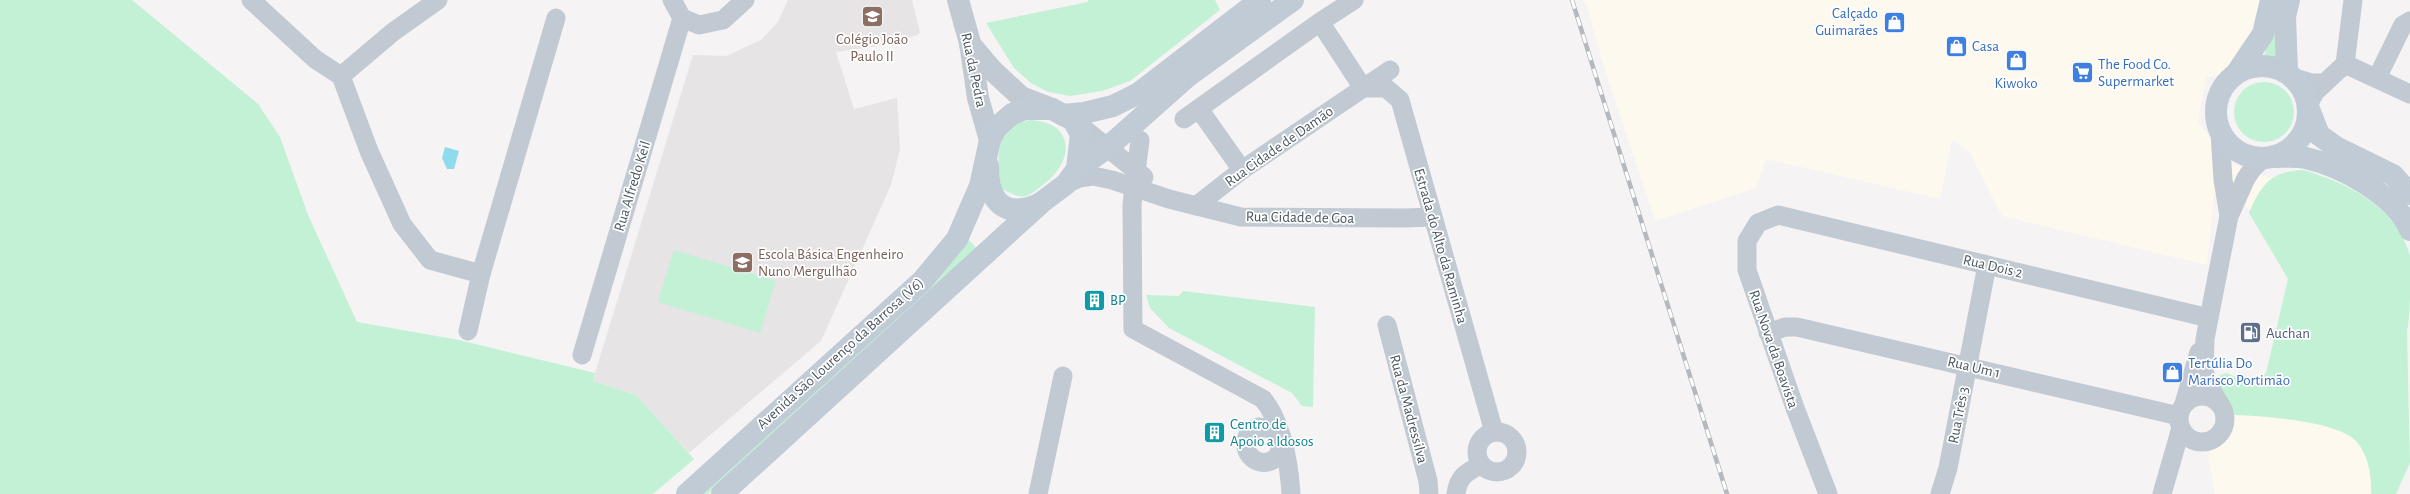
<svg xmlns="http://www.w3.org/2000/svg" width="2410" height="494" font-family="'Alegreya Sans',sans-serif">
  <style>
    .commercial { fill: #fdf9ef }
    .education { fill: #e6e4e5 }
    .green { fill: #c3f1d5 }
    .water { fill: #90daee }
    .lines { fill: none; stroke-linecap: round; stroke-linejoin: round }
    .minor { stroke: #c1cad2; stroke-width: 19 }
    .tertiary { stroke: #c1cad2; stroke-width: 22 }
    .secondary { stroke: #c1cbd6; stroke-width: 22 }
    .rail-casing { stroke: #b5b8bd; stroke-width: 4.5 }
    .rail { stroke: #fff; stroke-width: 3; stroke-dasharray: 9; stroke-linecap: butt }
    .labels { text-anchor: middle; stroke-width: 3.5; stroke-linejoin: round; paint-order: stroke }
    .shop-label { font-size: 15px; fill: #366cbe; stroke: #fff; text-anchor: start }
    .education-label { font-size: 15px; fill: #785e54; stroke: #fff }
    .street-label { font-size: 15px; fill: #4a5661; stroke: #fff }
    .culture-label { font-size: 15px; fill: #0d838f; stroke: #fff; text-anchor: start }
    .service-label { font-size: 15px; fill: #4e5e75; stroke: #fff; text-anchor: start }
  </style>
  <rect width="100%" height="100%" fill="#f5f3f3"/>
  <polygon class="commercial" points="1585,0 2271,0 2255,46 2217,76 2206,78 2198,121 2217,147 2221,160 2272,179 2304,170 2323,176 2410,257 2410,318 2407,332 2410,463 2396,494 2215,494 2208,454 2212,447 2231,434 2235,415 2228,404 2220,375 2227,373 2245,382 2257,379 2266,373 2288,279 2265,241 2255,211 2214,194 2207,265 2002,216 1970,153 1952,140 1940,199 1766,159 1756,188 1655,221 1604,67"/>
  <polygon class="education" points="788,0 912,0 920,32 918,35 878,46 836,52 854,109 897,98 900,149 891,185 821,341 689,453 636,395 593,381 595,373 693,55 726,56 761,40 778,22"/>
  <g class="green">
    <polygon points="0,0 132,0 258,104 280,137 308,215 357,322 459,340 595,373 593,381 636,395 694,459 653,494 0,494"/>
    <polygon points="1088,0 1215,0 1220,10 1130,81 1102,91 1070,96 1048,92 1031,83 1014,68 986,23 1088,2"/>
    <polygon points="2279,10 2279,59 2263,59"/>
    <circle cx="2264" cy="112" r="30"/>
    <path d="M 1030,120 C 1075,122 1075,161 1044,184 C 1039,188 1032,194 1026,196 C 1017,198 1009,192 1002,189 C 997,171 995,136 1014,124 C 1018,122 1025,122 1030,120 Z"/>
    <path d="M 2304,170 C 2348,184 2397,206 2410,256 C 2410,265 2410,277 2410,287 C 2410,302 2410,317 2407,332 L 2410,463 L 2396,494 L 2371,494 C 2372,476 2368,455 2357,442 C 2339,421 2262,416 2235,415 L 2217,383 L 2220,375 L 2227,373 C 2244,381 2250,385 2266,373 L 2288,279 L 2249,213 C 2261,185 2271,171 2304,170 Z"/>
    <polygon points="967,238 977,249 708,494 701,494"/>
    <polygon points="674,250 776,281 760,333 658,302"/>
    <polygon points="1183,291 1315,307 1313,407 1302,406 1292,393 1169,328 1150,308 1146,295 1179,296"/>
  </g>
  <polygon class="water" points="445,147 459,151 454,169 447,169 442,158"/>
  <g class="lines">
    <g class="minor">
      <polyline points="251,0 315,59 341,76 369,151 402,224 430,260 481,274"/>
      <polyline points="672,0 682,18 699,25 723,20 745,0"/>
      <polyline points="1354,0 1320,22 1363,88 1386,88 1400,100 1494,432"/>
      <polyline points="2345,64 2353,0"/>
      <polyline points="341,76 393,32 438,0"/>
      <polyline points="2295,78 2312,83 2324,83"/>
      <polyline points="2377,78 2403,25 2410,21"/>
      <polyline points="2308,105 2315,92 2345,64 2410,94"/>
      <polyline points="1199,109 1242,170"/>
      <polyline points="1184,119 1320,22"/>
      <polyline points="1073,120 1144,177"/>
      <polyline points="2220,133 2223,180 2229,216"/>
      <path d="M 1140,140 L 1132,204 L 1133,329 L 1263,399 C 1283,424 1289,463 1291,494"/>
      <polyline points="1066,184 1079,178 1093,176 1112,180 1169,199 1241,217 1404,218 1433,217"/>
      <polyline points="1196,206 1242,170 1390,70"/>
      <polyline points="1387,325 1428,481 1429,494"/>
      <polyline points="468,331 481,274 556,18"/>
      <polyline points="1768,333 1785,327 1797,327 2179,416"/>
      <polyline points="582,355 682,18"/>
      <circle cx="2202" cy="419" r="23"/>
      <polyline points="2184,404 2199,352"/>
      <polyline points="2220,404 2207,383 2204,369 2205,339 2209,318 2229,216 2246,178 2253,168 2264,158"/>
      <circle cx="1497" cy="452" r="20"/>
      <path d="M 1281,438 L 1273,429 L 1258,427 L 1249,433 C 1237,453 1261,473 1278,456 L 1282,442"/>
      <polyline points="1038,494 1063,376"/>
      <path d="M 1456,494 C 1458,477 1466,472 1481,465"/>
      <polyline points="1828,494 1795,408 1747,270 1747,241 1758,223 1778,215 2209,318"/>
      <polyline points="1940,494 1948,468 1987,265"/>
      <polyline points="2162,494 2181,428"/>
    </g>
    <g class="tertiary">
      <polyline points="958,0 970,43 978,98 990,140"/>
      <polyline points="970,44 992,70 1021,97 1052,109"/>
    </g>
    <g class="secondary">
      <circle cx="2262" cy="112" r="46"/>
      <polyline points="2238,71 2263,34 2271,0"/>
      <polyline points="2287,72 2285,16 2289,0"/>
      <polyline points="2309,109 2319,135 2336,147 2393,175 2410,194"/>
      <polyline points="1063,115 1084,113 1113,106 1139,93 1260,0"/>
      <path d="M 2275,157 C 2285,157 2296,156 2306,158 C 2341,166 2396,195 2410,230"/>
      <path d="M 988,166 C 988,202 1004,219 1039,204"/>
      <polyline points="687,494 922,281 957,239 980,186 990,140 996,128 1012,114 1025,109 1052,109 1073,120 1081,134 1077,169"/>
      <polyline points="722,494 1042,202 1066,184 1077,169 1107,148 1188,76 1293,0"/>
    </g>
    <defs>
      <polyline id="rail" points="1572,0 1727,494"/>
    </defs>
    <use href="#rail" class="rail-casing"/>
    <use href="#rail" class="rail"/>
  </g>
  <defs>
    <symbol id="school-square" viewBox="-11 -11 22 22"><rect x="-9" y="-9" width="18" height="18" rx="4" fill="#8d6e63" stroke="#fff"/><path d="M0-5L7-2L0 1L-7-2ZM-4 1L0 2.5L4 1V4Q0 6-4 4Z" fill="#fff"/></symbol>
    <symbol id="shop-square" viewBox="-11 -11 22 22"><rect x="-9" y="-9" width="18" height="18" rx="4" fill="#3f7fe0" stroke="#fff"/><path d="M-5-2.5h2.3a2.7 3.5 0 0 1 5.4 0H5L5.5 6h-11ZM-1.5-2.5h3a1.5 2.3 0 0 0-3 0Z" fill="#fff"/></symbol>
    <symbol id="supermarket-square" viewBox="-11 -11 22 22"><rect x="-9" y="-9" width="18" height="18" rx="4" fill="#3f7fe0" stroke="#fff"/><path d="M-6-5.5h2.5l.6 2H6L4.5 2H-2.5L-4.4-4H-6ZM-1.5 3.2a1.3 1.3 0 1 0 .1 0ZM3 3.2a1.3 1.3 0 1 0 .1 0Z" fill="#fff"/></symbol>
    <symbol id="building-square" viewBox="-11 -11 22 22"><rect x="-9" y="-9" width="18" height="18" rx="4" fill="#0f9aa8" stroke="#fff"/><path d="M-4-6H4V6H1V3H-1V6H-4ZM-2.5-4.3h1.7v1.8h-1.7ZM.8-4.3h1.7v1.8H.8ZM-2.5-1h1.7V.8h-1.7ZM.8-1h1.7V.8H.8Z" fill="#fff"/></symbol>
    <symbol id="fuel-square" viewBox="-11 -11 22 22"><rect x="-9" y="-9" width="18" height="18" rx="4" fill="#5c6f8a" stroke="#fff"/><path d="M-5.5-6h7V0h2V4h1.3V-2.5L3-4.5l.8-.8L6-3V5H2.5V1h-1V6h-7ZM-4.2-4.7v3.2H.2V-4.7Z" fill="#fff"/></symbol>
  </defs>
  <g fill-rule="evenodd">
    <use href="#school-square" x="860" y="4" width="25" height="25"/>
    <use href="#shop-square" x="1882" y="10" width="25" height="25"/>
    <use href="#shop-square" x="1944" y="34" width="25" height="25"/>
    <use href="#shop-square" x="2004" y="48" width="25" height="25"/>
    <use href="#supermarket-square" x="2070" y="60" width="25" height="25"/>
    <use href="#school-square" x="730" y="250" width="25" height="25"/>
    <use href="#building-square" x="1082" y="288" width="25" height="25"/>
    <use href="#fuel-square" x="2238" y="320" width="25" height="25"/>
    <use href="#shop-square" x="2160" y="360" width="25" height="25"/>
    <use href="#building-square" x="1202" y="420" width="25" height="25"/>
  </g>
  <g class="labels">
    <g class="shop-label">
      <text x="1878" y="18" text-anchor="end">Calçado<tspan x="1878" dy="17">Guimarães</tspan></text>
      <text x="1972" y="51">Casa</text>
      <text x="2098" y="69">The Food Co.<tspan x="2098" dy="17">Supermarket</tspan></text>
      <text x="2016" y="88" text-anchor="middle">Kiwoko</text>
      <text x="2188" y="368">Tertúlia Do<tspan x="2188" dy="17">Marisco Portimão</tspan></text>
    </g>
    <g class="education-label">
      <text x="872" y="44">Colégio João<tspan x="872" dy="17">Paulo II</tspan></text>
      <text x="758" y="259" text-anchor="start">Escola Básica Engenheiro<tspan x="758" dy="17">Nuno Mergulhão</tspan></text>
    </g>
    <g class="street-label">
      <text transform="translate(974 70) rotate(78)" y="5">Rua da Pedra</text>
      <text transform="translate(1279 146) rotate(-35)" y="5">Rua Cidade de Damão</text>
      <text transform="translate(632 186) rotate(-73)" y="5">Rua Alfredo Keil</text>
      <text transform="translate(1300 217) rotate(1)" y="5">Rua Cidade de Goa</text>
      <text transform="translate(1441 246) rotate(74)" y="5">Estrada do Alto da Raminha</text>
      <text transform="translate(1993 266) rotate(13)" y="5">Rua Dois 2</text>
      <text transform="translate(1774 349) rotate(71)" y="5">Rua Nova da Boavista</text>
      <text transform="translate(840 353) rotate(-42)" y="5">Avenida São Lourenço da Barrosa (V6)</text>
      <text transform="translate(1974 367) rotate(13)" y="5">Rua Um 1</text>
      <text transform="translate(1409 409) rotate(75)" y="5">Rua da Madressilva</text>
      <text transform="translate(1958 415) rotate(-79)" y="5">Rua Três 3</text>
    </g>
    <g class="culture-label">
      <text x="1110" y="305">BP</text>
      <text x="1230" y="429">Centro de<tspan x="1230" dy="17">Apoio a Idosos</tspan></text>
    </g>
    <g class="service-label">
      <text x="2266" y="338">Auchan</text>
    </g>
  </g>
</svg>
